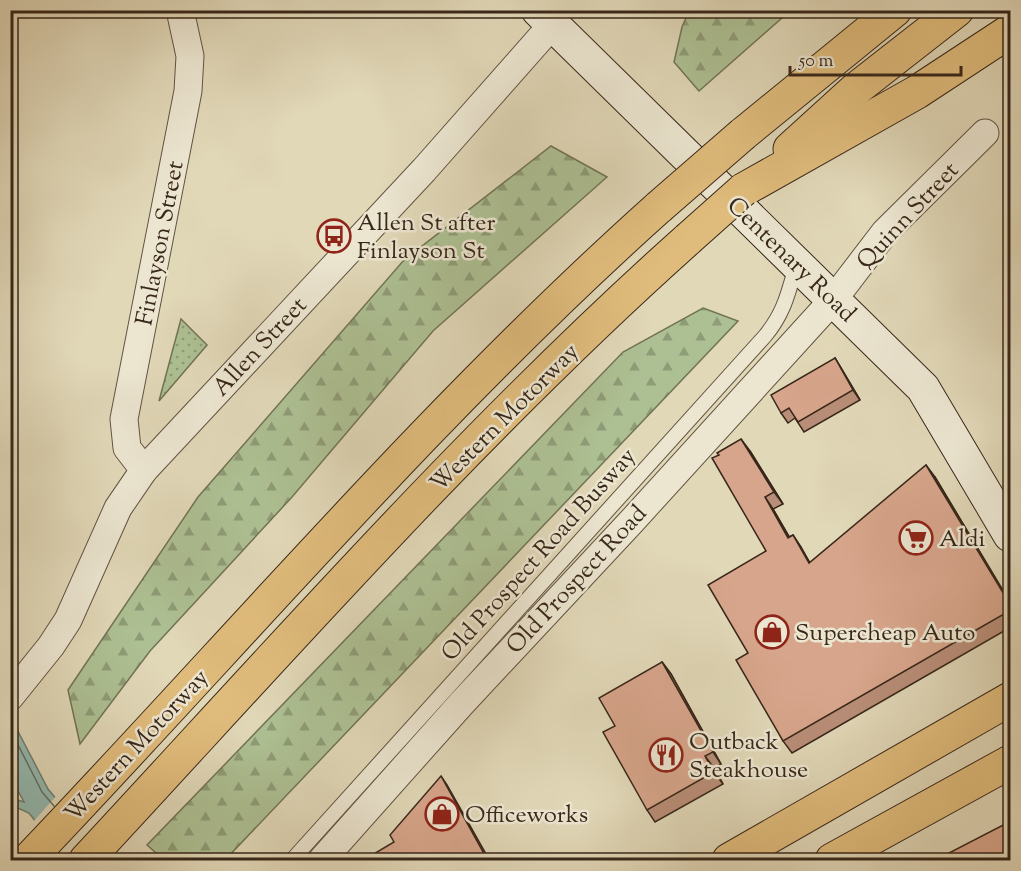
<svg xmlns="http://www.w3.org/2000/svg" width="1021" height="871" font-family="'Sorts Mill Goudy',serif">
  <style>
    .forest { fill: url(#forest-firs); stroke: #727456; stroke-width: 1.5 }
    .park { fill: url(#park-dots); stroke: #727456; stroke-width: 1.5 }
    .water { fill: #94bab0; stroke: #6f7f74; stroke-width: 1.5 }
    .pier { fill: #e1d8b8 }
    .lines { fill: none; stroke-linecap: round; stroke-linejoin: round }
    .shore { stroke: #667065; stroke-width: 1.5 }
    .service-casing { stroke: #625342; stroke-width: 16 }
    .minor-casing { stroke: #625342; stroke-width: 29 }
    .secondary-casing { stroke: #38271a; stroke-width: 35 }
    .trunk-casing { stroke: #38271a; stroke-width: 35 }
    .motorway-casing { stroke: #38271a; stroke-width: 35 }
    .service { stroke: #ece6d1; stroke-width: 14 }
    .minor { stroke: #ece6d1; stroke-width: 27 }
    .secondary { stroke: #ece6d1; stroke-width: 33 }
    .trunk { stroke: #e0bc7c; stroke-width: 33 }
    .motorway { stroke: #e0bc7c; stroke-width: 33 }
    .motorway-bridge-casing { stroke: #38271a; stroke-width: 35; stroke-linecap: butt }
    .motorway-bridge { stroke: #e0bc7c; stroke-width: 33 }
    .wall { fill: #b98e78; stroke: #38271a; stroke-width: 1.5 }
    .shaded-wall { fill: #967461; stroke: #38271a; stroke-width: 1.5 }
    .building { fill: #d7a58b; stroke: #38271a; stroke-width: 1.5 }
    .labels { text-anchor: middle; stroke-width: 5; stroke-linejoin: round; paint-order: stroke }
    .street-label { font-size: 24px; fill: #38271a; stroke: #ece6d1 }
    .poi-label { font-size: 24px; fill: #38271a; stroke: #ece6d1; text-anchor: start }
  </style>
  <defs>
    <pattern id="forest-firs" width="22" height="20" patternUnits="userSpaceOnUse" patternTransform="scale(1.5)"><rect width="22" height="20" fill="#adc093"/><path d="M5 1l3.5 6h-7zM16 11l3.5 6h-7z" fill="#8e9c77"/></pattern>
    <pattern id="park-dots" width="8" height="8" patternUnits="userSpaceOnUse" patternTransform="scale(1.5)"><rect width="8" height="8" fill="#adc093"/><path d="M2 2h.1M6 6h.1" fill="none" stroke="#8e9c77" stroke-width="1.8" stroke-linecap="round"/></pattern>
  </defs>
  <rect width="100%" height="100%" fill="#e1d8b8"/>
  <filter id="stains"><feTurbulence type="fractalNoise" baseFrequency=".00333" numOctaves="4"/><feColorMatrix values="0 0 0 0 .2 0 0 0 0 .09 0 0 0 0 .02 0 0 0 .5 -.17"/></filter>
  <radialGradient id="worn" r=".72"><stop offset=".6" stop-color="#630" stop-opacity="0"/><stop offset="1" stop-color="#630" stop-opacity=".3"/></radialGradient>
  <g class="forest">
    <polygon points="689,11 689,10 790,11 699,91 674,62 682,27"/>
    <polygon points="551,146 607,177 433,331 292,497 150,651 80,744 68,690 198,497 404,260"/>
    <polygon points="703,308 738,321 225,860 164,860 147,845 623,352"/>
  </g>
  <polygon class="park" points="181,319 207,345 159,401"/>
  <polygon class="water" points="10,716 48,789 107,860 66,860 29,813 11,805 11,798 24,802 11,778"/>
  <polygon class="pier" points="57,795 109,859 110,860 62,860 33,822"/>
  <g class="lines">
    <polyline class="shore" points="10,729 42,792 54,806"/>
    <defs>
      <path id="service" d="M 292,860 L 765,336 C 784,313 788,294 796,266"/>
      <g id="minor">
        <polyline points="144,470 127,448 124,419 188,91 190,56 180,10"/>
        <polyline points="10,697 51,646 68,620 118,508 144,470 424,170 552,25"/>
        <polyline points="322,860 461,704 631,522 833,300 885,232 985,133"/>
      </g>
      <polyline id="secondary" points="538,10 923,388 1010,535"/>
      <g id="trunk">
        <polyline points="729,860 1010,699"/>
        <polyline points="832,860 1010,762"/>
      </g>
      <g id="motorway">
        <polyline points="743,134 895,10"/>
        <polyline points="790,149 856,89 957,10"/>
        <polyline points="743,190 917,92 1010,31"/>
        <path d="M 28,860 C 237,641 433,409 659,207"/>
        <path d="M 86,860 C 282,649 473,431 688,239"/>
      </g>
    </defs>
    <use href="#service" class="service-casing"/>
    <use href="#minor" class="minor-casing"/>
    <use href="#secondary" class="secondary-casing"/>
    <use href="#trunk" class="trunk-casing"/>
    <use href="#motorway" class="motorway-casing"/>
    <use href="#service" class="service"/>
    <use href="#minor" class="minor"/>
    <use href="#secondary" class="secondary"/>
    <use href="#trunk" class="trunk"/>
    <use href="#motorway" class="motorway"/>
    <defs>
      <g id="motorway-bridge">
        <polyline points="659,207 743,134"/>
        <polyline points="688,239 743,190"/>
      </g>
    </defs>
    <use href="#motorway-bridge" class="motorway-bridge-casing"/>
    <use href="#motorway-bridge" class="motorway-bridge"/>
  </g>
  <g class="wall">
    <polygon points="835,358 841,368 860,400 804,432 795,418 788,423 781,413"/>
    <polygon points="750,451 783,504 773,509 789,537 793,535 810,563 935,477 1011,604 1011,627 792,753 783,741 748,653 766,551"/>
    <polygon points="662,662 671,674 721,764 714,768 723,784 655,822 647,810 615,726"/>
  </g>
  <g class="shaded-wall">
    <polygon points="835,358 841,368 860,400 853,390"/>
    <polygon points="741,439 750,451 783,504 774,492"/>
    <polygon points="926,465 935,477 1011,604 1011,606"/>
    <polygon points="765,497 773,509 797,550 788,538"/>
    <polygon points="793,535 801,547 817,576 809,563"/>
    <polygon points="662,662 671,674 721,764 713,752"/>
    <polygon points="705,756 714,768 723,784 714,772"/>
    <polygon points="441,776 447,785 490,861 488,861"/>
  </g>
  <g class="building">
    <polygon points="835,358 853,390 798,422 789,408 781,413 771,395"/>
    <polygon points="741,439 774,492 765,497 788,538 793,535 809,563 926,465 1011,606 1011,610 783,741 736,660 748,653 708,585 766,551 712,458 719,455 717,453"/>
    <polygon points="662,662 713,752 705,756 714,772 647,810 603,732 615,726 599,698"/>
    <polygon points="441,776 488,861 362,861 394,842 390,835"/>
    <polygon points="1011,821 1011,861 948,861 945,855"/>
  </g>
  <defs>
    <symbol id="bus-ring" viewBox="-11 -11 22 22"><circle r="9.5" fill="#ece6d1" stroke="#8f2418" stroke-width="1.5"/><path d="M-5-6H5V4H4V6H2V4H-2V6H-4V4H-5ZM-3.5-4V0h7V-4ZM-3.5 1.2v1.5H-2V1.2ZM2 1.2v1.5H3.5V1.2Z" fill="#8f2418"/></symbol>
    <symbol id="supermarket-ring" viewBox="-11 -11 22 22"><circle r="9.5" fill="#ece6d1" stroke="#8f2418" stroke-width="1.5"/><path d="M-6-5.5h2.5l.6 2H6L4.5 2H-2.5L-4.4-4H-6ZM-1.5 3.2a1.3 1.3 0 1 0 .1 0ZM3 3.2a1.3 1.3 0 1 0 .1 0Z" fill="#8f2418"/></symbol>
    <symbol id="shop-ring" viewBox="-11 -11 22 22"><circle r="9.5" fill="#ece6d1" stroke="#8f2418" stroke-width="1.5"/><path d="M-5-2.5h2.3a2.7 3.5 0 0 1 5.4 0H5L5.5 6h-11ZM-1.5-2.5h3a1.5 2.3 0 0 0-3 0Z" fill="#8f2418"/></symbol>
    <symbol id="restaurant-ring" viewBox="-11 -11 22 22"><circle r="9.5" fill="#ece6d1" stroke="#8f2418" stroke-width="1.5"/><path d="M-5-6h1v4h1v-4h1v4h1v-4h1v5L-1.5 .5V6h-2V.5L-5-1ZM5-6V6H3V1.5H1.5Q1.5-4 5-6Z" fill="#8f2418"/></symbol>
  </defs>
  <g fill-rule="evenodd">
    <use href="#bus-ring" x="315" y="217" width="38" height="38"/>
    <use href="#supermarket-ring" x="897" y="519" width="38" height="38"/>
    <use href="#shop-ring" x="753" y="613" width="38" height="38"/>
    <use href="#restaurant-ring" x="647" y="736" width="38" height="38"/>
    <use href="#shop-ring" x="423" y="795" width="38" height="38"/>
  </g>
  <g class="labels">
    <g class="street-label">
      <text transform="translate(907 215) rotate(-47)" y="8">Quinn Street</text>
      <text transform="translate(159 243) rotate(-79)" y="8">Finlayson Street</text>
      <text transform="translate(792 259) rotate(44)" y="8">Centenary Road</text>
      <text transform="translate(259 346) rotate(-47)" y="8">Allen Street</text>
      <text transform="translate(504 417) rotate(-45)" y="8">Western Motorway</text>
      <text transform="translate(538 554) rotate(-48)" y="8">Old Prospect Road Busway</text>
      <text transform="translate(576 579) rotate(-47)" y="8">Old Prospect Road</text>
      <text transform="translate(136 745) rotate(-47)" y="8">Western Motorway</text>
    </g>
    <g class="poi-label">
      <text x="357" y="230">Allen St after<tspan x="357" dy="28">Finlayson St</tspan></text>
      <text x="939" y="546">Aldi</text>
      <text x="795" y="640">Supercheap Auto</text>
      <text x="689" y="749">Outback<tspan x="689" dy="28">Steakhouse</tspan></text>
      <text x="465" y="822">Officeworks</text>
    </g>
  </g>
  <rect width="1021" height="871" fill="none" stroke="#e1d8b8" stroke-width="36"/>
  <rect x="12" y="12" width="997" height="847" fill="none" stroke="#38271a" stroke-width="3"/>
  <rect x="18" y="18" width="985" height="835" fill="none" stroke="#38271a" stroke-width="1.5"/>
  <path d="M790 66v9h171v-9" fill="none" stroke="#38271a" stroke-width="3"/>
  <text x="799" y="66" font-size="18" fill="#38271a" stroke="#ece6d1" stroke-width="4.5" paint-order="stroke">50 m</text>
  <rect width="100%" height="100%" filter="url(#stains)"/>
  <rect width="100%" height="100%" fill="url(#worn)"/>
</svg>
